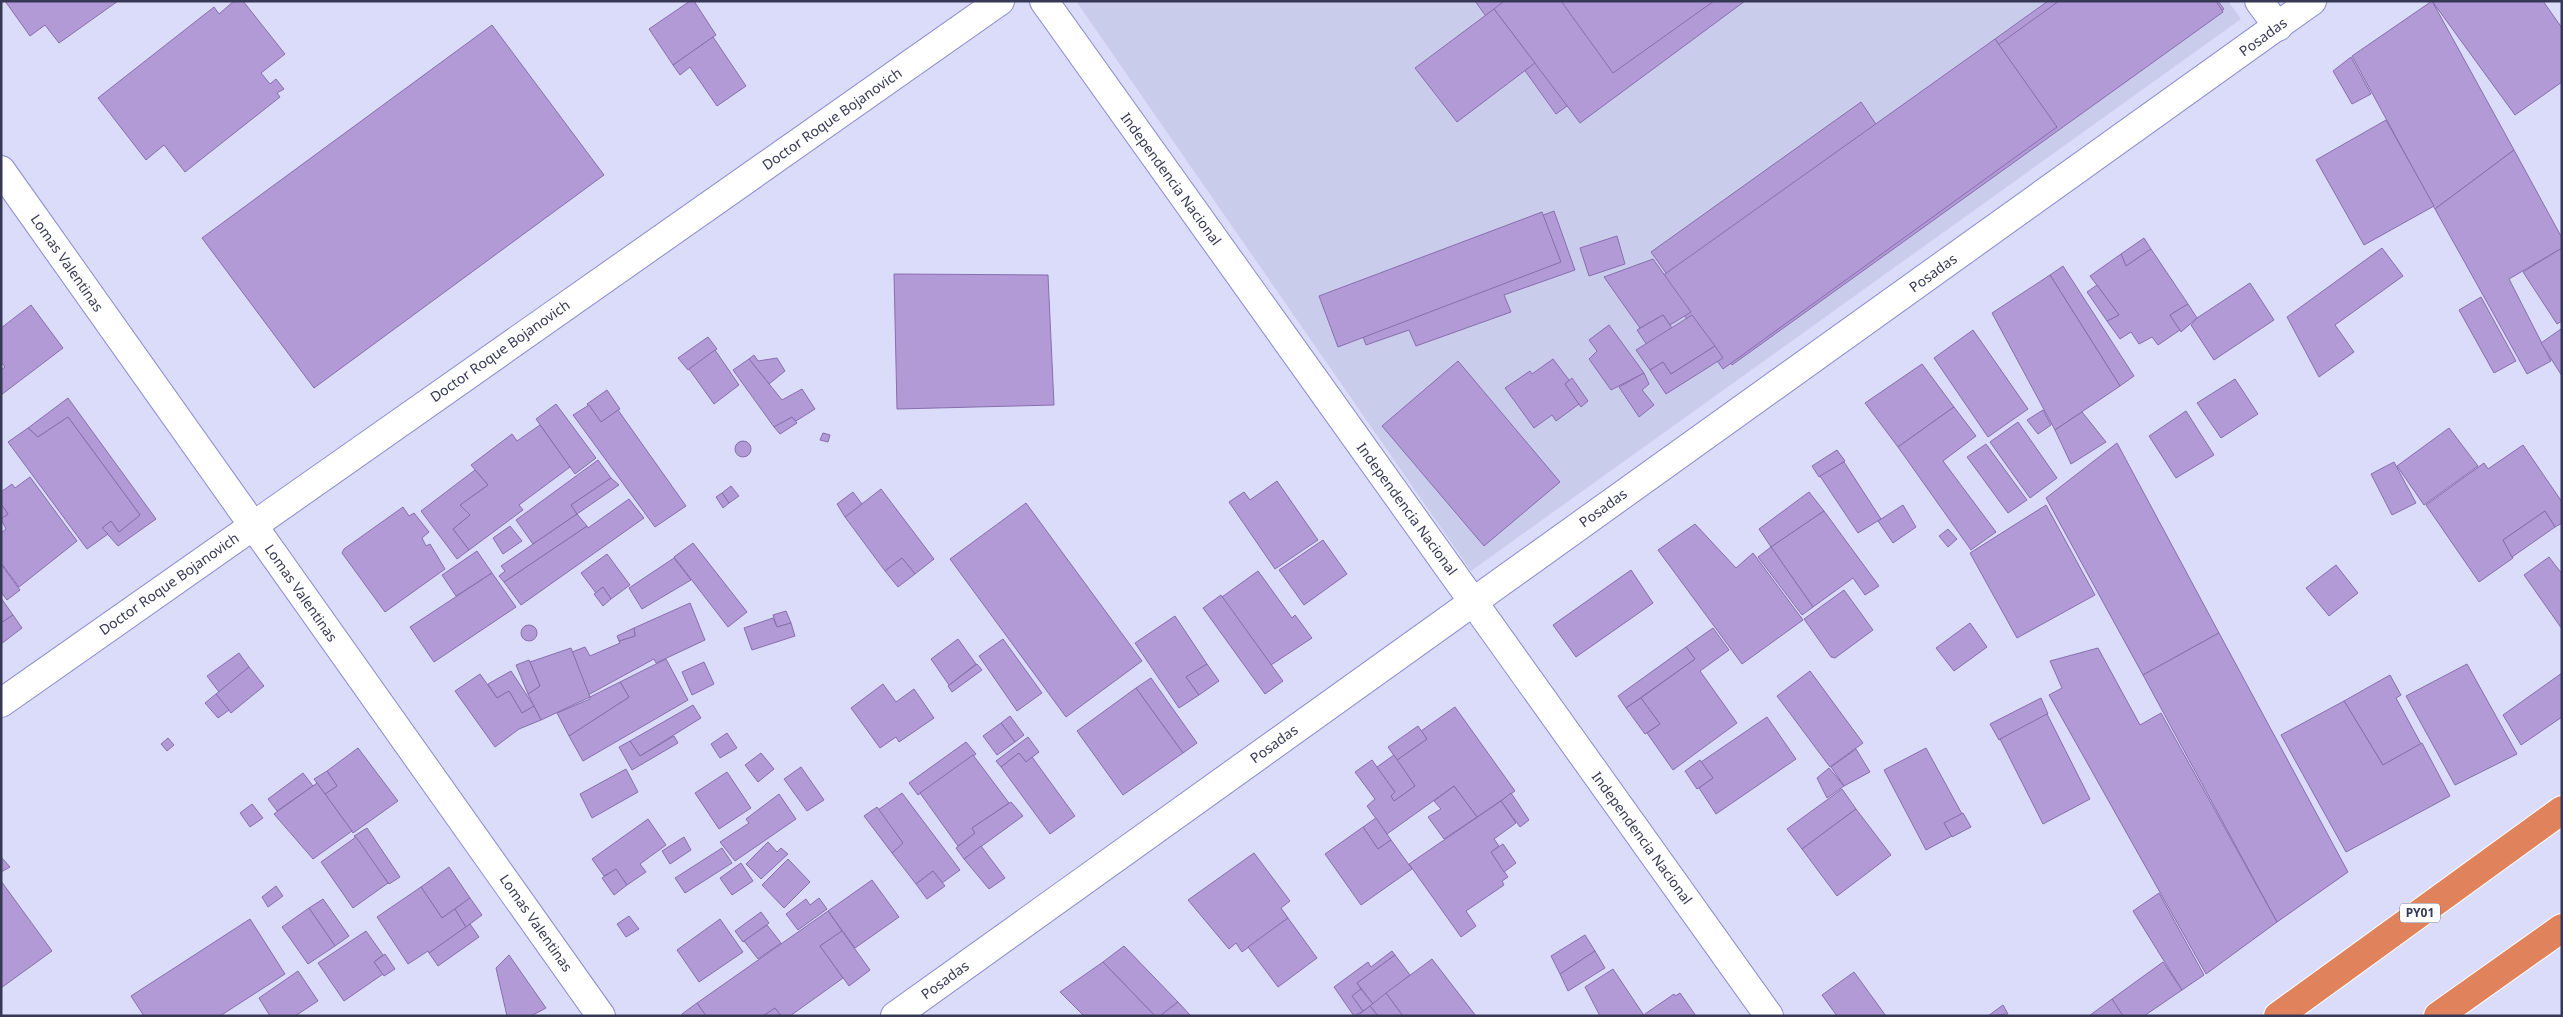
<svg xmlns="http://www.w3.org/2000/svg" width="2563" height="1017" font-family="'Noto Sans',sans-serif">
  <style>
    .built { fill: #c9cceb }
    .building { fill: #b19ad5; stroke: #886eaf }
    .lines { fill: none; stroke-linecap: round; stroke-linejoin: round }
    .minor-casing { stroke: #898bcf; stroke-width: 30 }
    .trunk-casing { stroke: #fff; stroke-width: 30 }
    .minor { stroke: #fff; stroke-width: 28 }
    .trunk { stroke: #e0825b; stroke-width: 28 }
    .labels { text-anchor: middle; stroke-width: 5; stroke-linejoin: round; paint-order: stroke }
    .shield { fill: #fff; stroke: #737488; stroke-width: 1 }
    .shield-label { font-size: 12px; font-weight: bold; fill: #373855 }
    .street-label { font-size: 14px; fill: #373855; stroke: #fff }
  </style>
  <rect width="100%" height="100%" fill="#dadcfa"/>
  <polygon class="built" points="1076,1 2228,1 2241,19 1471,571"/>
  <g class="building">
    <polygon points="5,1 118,1 59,43 45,25 30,36"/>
    <polygon points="234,1 243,1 285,54 261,73 270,84 276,79 284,89 277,93 280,97 185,172 164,145 146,160 98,98 214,7 219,14"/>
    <polygon points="690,1 694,1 716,35 673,65 649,29"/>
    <polygon points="1475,1 1561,1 1613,73 1556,114"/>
    <polygon points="1504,1 1745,1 1580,123 1494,9"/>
    <polygon points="1561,1 1714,1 1613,73"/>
    <polygon points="2048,1 2218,1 2224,9 2057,127 1995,39"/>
    <polygon points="2059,1 2216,1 2223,12 1732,365 1651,252 1861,102 1880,130"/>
    <polygon points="2432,1 2543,1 2562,28 2562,82 2515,115"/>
    <polygon points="2432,1 2514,150 2435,209 2352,56"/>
    <polygon points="1494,9 1535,63 1457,122 1415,68"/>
    <polygon points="492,25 604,175 314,388 202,238"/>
    <polygon points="713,37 746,86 717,106 690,67 680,75 673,65"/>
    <polygon points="1995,39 2057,127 1723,369 1658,279"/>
    <polygon points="2351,57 2371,94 2352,104 2333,71"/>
    <polygon points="2386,120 2434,206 2364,245 2316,160"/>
    <polygon points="2514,150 2562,238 2562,248 2509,279 2551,361 2527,374 2435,209"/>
    <polygon points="1554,211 1575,270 1504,295 1511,312 1416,346 1409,330 1366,345 1346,290"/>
    <polygon points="1542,212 1561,262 1338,347 1319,296"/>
    <polygon points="1617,236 1625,264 1589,276 1580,248"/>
    <polygon points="2144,238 2151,249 2126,266 2121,254"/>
    <polygon points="2382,248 2403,276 2335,325 2354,352 2319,377 2287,317"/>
    <polygon points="2562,248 2562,321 2557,324 2523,272"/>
    <polygon points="2151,249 2188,304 2170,315 2180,330 2158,345 2152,337 2139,344 2131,332 2120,339 2107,321 2119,315 2090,276 2121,254 2126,266"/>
    <polygon points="1653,259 1691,312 1670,325 1663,315 1640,328 1604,277"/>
    <polygon points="2063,266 2134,376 2120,386 2050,275"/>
    <polygon points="894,274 1048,275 1054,405 897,409"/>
    <polygon points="2050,275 2120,386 2055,430 1992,313"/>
    <polygon points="2250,283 2274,320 2214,360 2191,325 2197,318"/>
    <polygon points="2097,285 2119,315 2107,321 2087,292"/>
    <polygon points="2481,297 2516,361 2494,373 2459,310"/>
    <polygon points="2188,304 2197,318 2181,332 2170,315"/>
    <polygon points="31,305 63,348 1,395 1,370 5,367 1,362 1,328"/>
    <polygon points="1663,315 1672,328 1647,345 1637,330"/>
    <polygon points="1692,315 1715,346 1671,374 1663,362 1650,370 1636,350"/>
    <polygon points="1609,325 1644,373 1611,390 1589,359 1597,351 1589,340"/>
    <polygon points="2561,329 2562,329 2562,376 2541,343"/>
    <polygon points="1973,330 2028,409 1988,437 1934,358"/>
    <polygon points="708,337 717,349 688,370 678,358"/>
    <polygon points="1715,346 1723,358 1666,394 1650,370 1663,362 1671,374"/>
    <polygon points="715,350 739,385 714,404 689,369"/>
    <polygon points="754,355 758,361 777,358 785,371 769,384 749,359"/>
    <polygon points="749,359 782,400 802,389 815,409 796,421 792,417 774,427 733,370"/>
    <polygon points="1553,359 1569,380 1565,384 1579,404 1556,421 1552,415 1534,428 1505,388 1530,371 1532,374"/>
    <polygon points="1458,361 1560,482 1484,546 1382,426"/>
    <polygon points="1922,364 1954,407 1898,447 1865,403"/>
    <polygon points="1644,373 1649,384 1642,390 1654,405 1639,417 1619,387"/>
    <polygon points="1572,378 1588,401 1581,407 1565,384"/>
    <polygon points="2235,379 2258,414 2221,438 2197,403"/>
    <polygon points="607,390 620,409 601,422 587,404"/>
    <polygon points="68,398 156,519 118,546 102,528 111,521 119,532 140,515 68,417 38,437 28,428"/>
    <polygon points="556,404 596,458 575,474 536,419"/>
    <polygon points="589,405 601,422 618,410 686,506 655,527 573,415"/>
    <polygon points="1954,407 1976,436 1943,461 1996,532 1971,550 1898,447"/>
    <polygon points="2043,410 2051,425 2038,434 2027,420"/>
    <polygon points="2186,411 2214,455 2176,478 2149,436"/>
    <polygon points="2082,412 2106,442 2071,464 2055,430"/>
    <polygon points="68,417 140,515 119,532 111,521 102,528 108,534 87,549 8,442 28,428 38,437"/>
    <polygon points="792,417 797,423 780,434 774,427"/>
    <polygon points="2018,422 2057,478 2030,498 1990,442"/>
    <polygon points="540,425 570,467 519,505 523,510 469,550 453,529 470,515 460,505 488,485 471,465 512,434 517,441"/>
    <polygon points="2449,428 2478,466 2424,505 2397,466"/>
    <polygon points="823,433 830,435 828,442 820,440"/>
    <circle cx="743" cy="449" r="8"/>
    <polygon points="2117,443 2219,633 2143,675 2046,498"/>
    <polygon points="1986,444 2027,500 2008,513 1967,457"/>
    <polygon points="2523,445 2562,502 2562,523 2555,527 2545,511 2503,540 2513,558 2479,582 2426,505 2484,463 2488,469"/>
    <polygon points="1837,450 1845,461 1819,477 1812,466"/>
    <polygon points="598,460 611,478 571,505 577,514 533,544 516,520"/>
    <polygon points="1844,462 1881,519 1858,533 1820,476"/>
    <polygon points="2394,462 2416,503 2392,515 2371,474"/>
    <polygon points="475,470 488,485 460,505 470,515 453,529 469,550 457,559 421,511"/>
    <polygon points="30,477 77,541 19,587 1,563 1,533 6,529 1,519 8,514 1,504 1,492 12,484 15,488"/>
    <polygon points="611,478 619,485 577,514 571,505"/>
    <polygon points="1277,481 1318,540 1275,569 1229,502 1244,492 1250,500"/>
    <polygon points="731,486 739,496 729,503 722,493"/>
    <polygon points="881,489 934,559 915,574 902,558 885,571 845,517"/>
    <polygon points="853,492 862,504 845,517 837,504"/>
    <polygon points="1809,492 1824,511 1771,547 1759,529"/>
    <polygon points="722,493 729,503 723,508 716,497"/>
    <polygon points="629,499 644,518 521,605 504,582 587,526 588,528"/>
    <polygon points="1026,503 1142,661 1066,717 950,559"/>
    <polygon points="1,504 8,514 1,519"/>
    <polygon points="1903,505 1916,527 1893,543 1878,521"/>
    <polygon points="2046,505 2095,595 2017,638 1970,553"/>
    <polygon points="403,507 409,516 414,513 429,532 422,538 426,546 430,544 445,569 385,612 342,553 344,549"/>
    <polygon points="1824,511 1879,586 1865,595 1853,578 1813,607 1771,547"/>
    <polygon points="2545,511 2555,527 2512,557 2503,540"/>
    <polygon points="577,514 587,526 504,582 499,576 505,571 501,566"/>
    <polygon points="1695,524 1736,568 1753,553 1803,620 1742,664 1658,550"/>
    <polygon points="510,526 522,541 503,554 493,538"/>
    <polygon points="1948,529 1957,539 1948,547 1939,536"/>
    <polygon points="1323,540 1347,574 1304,605 1279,570"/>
    <polygon points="693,543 747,612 728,627 674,557"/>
    <polygon points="1771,547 1813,607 1802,615 1758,557"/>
    <polygon points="477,551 492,573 456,596 442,575"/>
    <polygon points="607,554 630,585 611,599 603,587 596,593 581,573"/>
    <polygon points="2549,557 2562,574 2562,629 2524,575"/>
    <polygon points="674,558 691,580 642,609 629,588"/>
    <polygon points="902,558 915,574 898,587 885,571"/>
    <polygon points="1,564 20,590 7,600 1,592"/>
    <polygon points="2336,565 2358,593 2329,616 2306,588"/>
    <polygon points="1631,570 1653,603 1576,657 1553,625"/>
    <polygon points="1258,571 1292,618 1295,615 1312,638 1271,665 1222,597"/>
    <polygon points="492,573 516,607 434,662 410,627"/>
    <polygon points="603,587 611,599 603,606 594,594"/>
    <polygon points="1844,590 1873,630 1835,658 1831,657 1804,619"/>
    <polygon points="1221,595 1283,681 1265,694 1203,608"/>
    <polygon points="1,598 13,615 1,623"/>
    <polygon points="690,603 705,640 656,663 654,659 588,695 572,652 585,647 590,656 620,643 619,641 635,636 634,628"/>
    <polygon points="786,611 791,623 777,627 773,615"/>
    <polygon points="13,615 22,628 1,644 1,623"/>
    <polygon points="1175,616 1207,664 1186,677 1199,695 1179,708 1135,643"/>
    <polygon points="773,618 777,627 791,623 795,636 752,650 744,628"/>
    <polygon points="1970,623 1987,647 1954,671 1936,648"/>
    <circle cx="529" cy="633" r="8"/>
    <polygon points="634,628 635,636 619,641 617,636"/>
    <polygon points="1713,628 1729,650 1700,671 1737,723 1673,770 1647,733 1660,724 1641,698 1695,659 1686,647"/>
    <polygon points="2219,633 2348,872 2277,922 2143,675"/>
    <polygon points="958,639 976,664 949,685 931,659"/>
    <polygon points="1003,639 1042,693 1017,711 979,656"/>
    <polygon points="1686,647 1695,659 1626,708 1618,696"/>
    <polygon points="571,648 590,697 541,720 528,694 540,686 530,662"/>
    <polygon points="2098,648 2140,725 2161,713 2277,922 2206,974 2049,695 2062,688 2050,661"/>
    <polygon points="239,653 249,667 219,692 207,676"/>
    <polygon points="666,659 688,700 583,761 569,736 629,697 620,682"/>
    <polygon points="529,660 540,686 528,694 516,665"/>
    <polygon points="704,662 714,684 692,695 682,672"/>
    <polygon points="977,664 982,670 952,692 948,686"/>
    <polygon points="1207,664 1219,681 1199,695 1186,677"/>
    <polygon points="2467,664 2517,754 2455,785 2406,696"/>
    <polygon points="249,667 264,686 231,713 216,694"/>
    <polygon points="511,671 534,706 522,713 509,691 497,698 488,684"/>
    <polygon points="1810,671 1863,743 1830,767 1777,696"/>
    <polygon points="2562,673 2562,717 2521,745 2503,715"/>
    <polygon points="480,674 497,698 509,691 522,713 534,706 541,720 519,729 495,747 455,691"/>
    <polygon points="2390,675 2401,695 2396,698 2421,744 2383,765 2344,701"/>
    <polygon points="1151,678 1197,743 1183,753 1136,688"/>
    <polygon points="620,682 629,697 569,736 557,713 590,699 590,697"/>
    <polygon points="883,684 896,702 914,689 934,718 899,742 896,737 880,748 851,708"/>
    <polygon points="1136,688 1183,753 1123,795 1077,731"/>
    <polygon points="216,694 229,710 218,718 205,703"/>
    <polygon points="1641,698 1660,724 1645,734 1626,708"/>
    <polygon points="2041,698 2048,714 1999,740 1990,724"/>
    <polygon points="2344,701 2383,765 2422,743 2450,796 2346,852 2281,735"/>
    <polygon points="693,705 701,718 640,756 630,741"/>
    <polygon points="1455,707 1515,791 1477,817 1454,786 1387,834 1367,806 1375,799 1355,772 1372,760 1395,792 1391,796 1394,801 1415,786 1397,760 1427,739 1421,731"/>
    <polygon points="2047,714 2090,799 2043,824 2000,739"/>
    <polygon points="1010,716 1024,735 1015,742 1001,723"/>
    <polygon points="1767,717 1796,759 1716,814 1699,788 1713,778 1701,762"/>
    <polygon points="1001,723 1015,742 997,755 983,736"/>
    <polygon points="1418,726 1427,739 1397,760 1388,747"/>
    <polygon points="727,733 737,748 720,758 711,744"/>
    <polygon points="674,736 678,743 632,770 619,747 630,741 640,756"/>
    <polygon points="1028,737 1039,752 1026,762 1019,753 1001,767 996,761"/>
    <polygon points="168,738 174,745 167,751 161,744"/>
    <polygon points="966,742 976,754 918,795 909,783"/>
    <polygon points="358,748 398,801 353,833 325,794 337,786 327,771"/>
    <polygon points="1926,748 1962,814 1944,823 1952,836 1926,850 1884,770"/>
    <polygon points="1856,749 1870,772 1844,786 1831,767"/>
    <polygon points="761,753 774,769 758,782 745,765"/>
    <polygon points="1019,753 1026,762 1032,757 1075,816 1050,834 1001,767"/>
    <polygon points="973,755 1009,803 972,828 975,833 958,846 920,793"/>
    <polygon points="1394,755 1415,786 1394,801 1391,796 1395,792 1377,767"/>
    <polygon points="1700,760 1713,778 1697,789 1685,771"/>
    <polygon points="801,767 824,800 807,811 784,779"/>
    <polygon points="1829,768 1844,786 1827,798 1817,778"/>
    <polygon points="626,769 638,792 592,818 580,794"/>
    <polygon points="327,771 337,786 325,794 314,779"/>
    <polygon points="727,772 751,808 719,829 695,793"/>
    <polygon points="303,773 313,786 277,811 268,799"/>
    <polygon points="317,783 352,831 313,859 274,814"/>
    <polygon points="1454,786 1477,817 1444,839 1428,817 1441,809 1434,801"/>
    <polygon points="1842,789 1856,809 1802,849 1787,829"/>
    <polygon points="902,793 960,870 942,883 933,871 916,884 892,853 903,843 878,810"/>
    <polygon points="1511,793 1529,820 1520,827 1501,801"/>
    <polygon points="779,794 796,819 735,861 720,842 749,823 746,819"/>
    <polygon points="1501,801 1516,823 1494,839 1499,846 1491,852 1508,877 1502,881 1504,885 1466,911 1476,926 1461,937 1409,864"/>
    <polygon points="1011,802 1023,816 964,859 956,848 975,833 972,828"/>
    <polygon points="252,804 263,818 250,827 240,813"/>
    <polygon points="877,807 903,843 892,853 864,816"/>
    <polygon points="1856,809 1891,855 1837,896 1802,849"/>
    <polygon points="1963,813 1971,827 1952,837 1944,823"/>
    <polygon points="1376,818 1391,840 1378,849 1363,827"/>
    <polygon points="648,819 666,845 640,864 646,872 627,885 616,869 604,876 592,859"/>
    <polygon points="1363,827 1378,849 1391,840 1412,869 1361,905 1325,854"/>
    <polygon points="367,828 400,877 389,884 354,836"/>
    <polygon points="356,837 388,883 353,908 321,862"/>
    <polygon points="684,837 691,850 670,864 662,851"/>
    <polygon points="768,842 777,852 781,848 788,854 761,879 746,864"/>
    <polygon points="1503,844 1516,863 1504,872 1491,852"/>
    <polygon points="981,846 1005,878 989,889 964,859"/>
    <polygon points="722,848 732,863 685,893 675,878"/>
    <polygon points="1254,853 1290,901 1281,908 1288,918 1242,952 1236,943 1229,949 1188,900"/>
    <polygon points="1,857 10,867 1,872"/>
    <polygon points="788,859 810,882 784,908 762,885"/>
    <polygon points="741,863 753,881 732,895 720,878"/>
    <polygon points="449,867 470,898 442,918 421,887"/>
    <polygon points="616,869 627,885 614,895 602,878"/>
    <polygon points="933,871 945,886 927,899 916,884"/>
    <polygon points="872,880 899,917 855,948 828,911"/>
    <polygon points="1,881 52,951 1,988"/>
    <polygon points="276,886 283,896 268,907 262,897"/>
    <polygon points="421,887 442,918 455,909 466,927 429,953 428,951 408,964 377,917"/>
    <polygon points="2159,893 2204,975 2182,990 2133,911"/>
    <polygon points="470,898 482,915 466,927 455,909"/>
    <polygon points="819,898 827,909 798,930 786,914 806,899 810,905"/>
    <polygon points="323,899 349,936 335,946 309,908"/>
    <polygon points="309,908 335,946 308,964 282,927"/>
    <polygon points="828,911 842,931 820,946 843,978 790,1016 781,1016 775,1008 763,1016 706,1016 697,1003"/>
    <polygon points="761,912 769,923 743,942 735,931"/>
    <polygon points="629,916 639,929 626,937 617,924"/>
    <polygon points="1288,918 1317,958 1278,987 1248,947"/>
    <polygon points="250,919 285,974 220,1016 144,1016 131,996"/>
    <polygon points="720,919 743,952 699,982 677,950"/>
    <polygon points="470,924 479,937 438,966 429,953"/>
    <polygon points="767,925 781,943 758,959 744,941"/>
    <polygon points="366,931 383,955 374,962 383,974 344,1001 318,963"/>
    <polygon points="842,931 870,970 849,986 820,946"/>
    <polygon points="1585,935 1595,951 1560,974 1551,956"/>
    <polygon points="1124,946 1178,1002 1160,1016 1155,1016 1103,962"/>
    <polygon points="1392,951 1395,955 1357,983 1361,989 1352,996 1363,1011 1354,1016 1334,987 1368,962 1371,967"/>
    <polygon points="1595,951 1605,968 1568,991 1560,974"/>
    <polygon points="385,954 395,969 384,976 374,962"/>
    <polygon points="509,955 546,1008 531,1016 507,1016 496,968"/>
    <polygon points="1395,955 1410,975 1373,1004 1357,983"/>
    <polygon points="1432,959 1476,1016 1403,1016 1386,993"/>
    <polygon points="1103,962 1155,1016 1084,1016 1060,992"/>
    <polygon points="2163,962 2182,990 2144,1016 2123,1016 2112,999"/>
    <polygon points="1613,969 1643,1014 1641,1016 1600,1016 1585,987"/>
    <polygon points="298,971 318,1001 295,1016 270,1016 259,998"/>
    <polygon points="1854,972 1886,1016 1837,1016 1822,995"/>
    <polygon points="1361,989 1373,1004 1363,1011 1352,996"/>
    <polygon points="1386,993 1403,1016 1378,1016 1370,1006"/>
    <polygon points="1680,993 1696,1016 1642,1016 1674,994 1675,996"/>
    <polygon points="2112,999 2123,1016 2089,1016"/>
    <polygon points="1178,1002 1191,1016 1160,1016"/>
    <polygon points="697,1003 706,1016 683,1016 682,1014"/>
    <polygon points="2003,1005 2008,1014 1988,1016"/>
    <polygon points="1370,1006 1378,1016 1357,1016"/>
    <polygon points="775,1008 781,1016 763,1016"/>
  </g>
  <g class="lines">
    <defs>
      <g id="minor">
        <polyline points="1044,1 1769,1016"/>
        <polyline points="2259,1 2278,27"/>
        <polyline points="1,170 601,1016"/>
        <polyline points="1,703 1000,1"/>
        <polyline points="895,1016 2312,1"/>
      </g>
      <g id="trunk">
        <polyline points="2278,1016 2562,810"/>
        <polyline points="2438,1016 2562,928"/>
      </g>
    </defs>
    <use href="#minor" class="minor-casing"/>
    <use href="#trunk" class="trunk-casing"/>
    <use href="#minor" class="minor"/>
    <use href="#trunk" class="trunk"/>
  </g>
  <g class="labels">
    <rect class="shield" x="2400" y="903.5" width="40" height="19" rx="4"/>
    <g class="shield-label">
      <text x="2420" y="917">PY01</text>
    </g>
    <g class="street-label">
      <text transform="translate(2263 37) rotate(-36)" y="5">Posadas</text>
      <text transform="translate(832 119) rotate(-35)" y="5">Doctor Roque Bojanovich</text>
      <text transform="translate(1171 179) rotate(54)" y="5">Independencia Nacional</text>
      <text transform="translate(67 263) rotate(55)" y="5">Lomas Valentinas</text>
      <text transform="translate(1933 273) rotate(-36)" y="5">Posadas</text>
      <text transform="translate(500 351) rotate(-35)" y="5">Doctor Roque Bojanovich</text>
      <text transform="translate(1603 508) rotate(-36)" y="5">Posadas</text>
      <text transform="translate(1407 509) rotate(54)" y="5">Independencia Nacional</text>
      <text transform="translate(169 584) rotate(-35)" y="5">Doctor Roque Bojanovich</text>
      <text transform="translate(301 593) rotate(55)" y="5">Lomas Valentinas</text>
      <text transform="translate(1274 744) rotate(-36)" y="5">Posadas</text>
      <text transform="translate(1642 838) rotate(54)" y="5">Independencia Nacional</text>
      <text transform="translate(536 923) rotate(55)" y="5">Lomas Valentinas</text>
      <text transform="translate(945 980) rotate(-36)" y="5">Posadas</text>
    </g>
  </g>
  <rect width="2563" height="1017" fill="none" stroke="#373855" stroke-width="5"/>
</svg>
